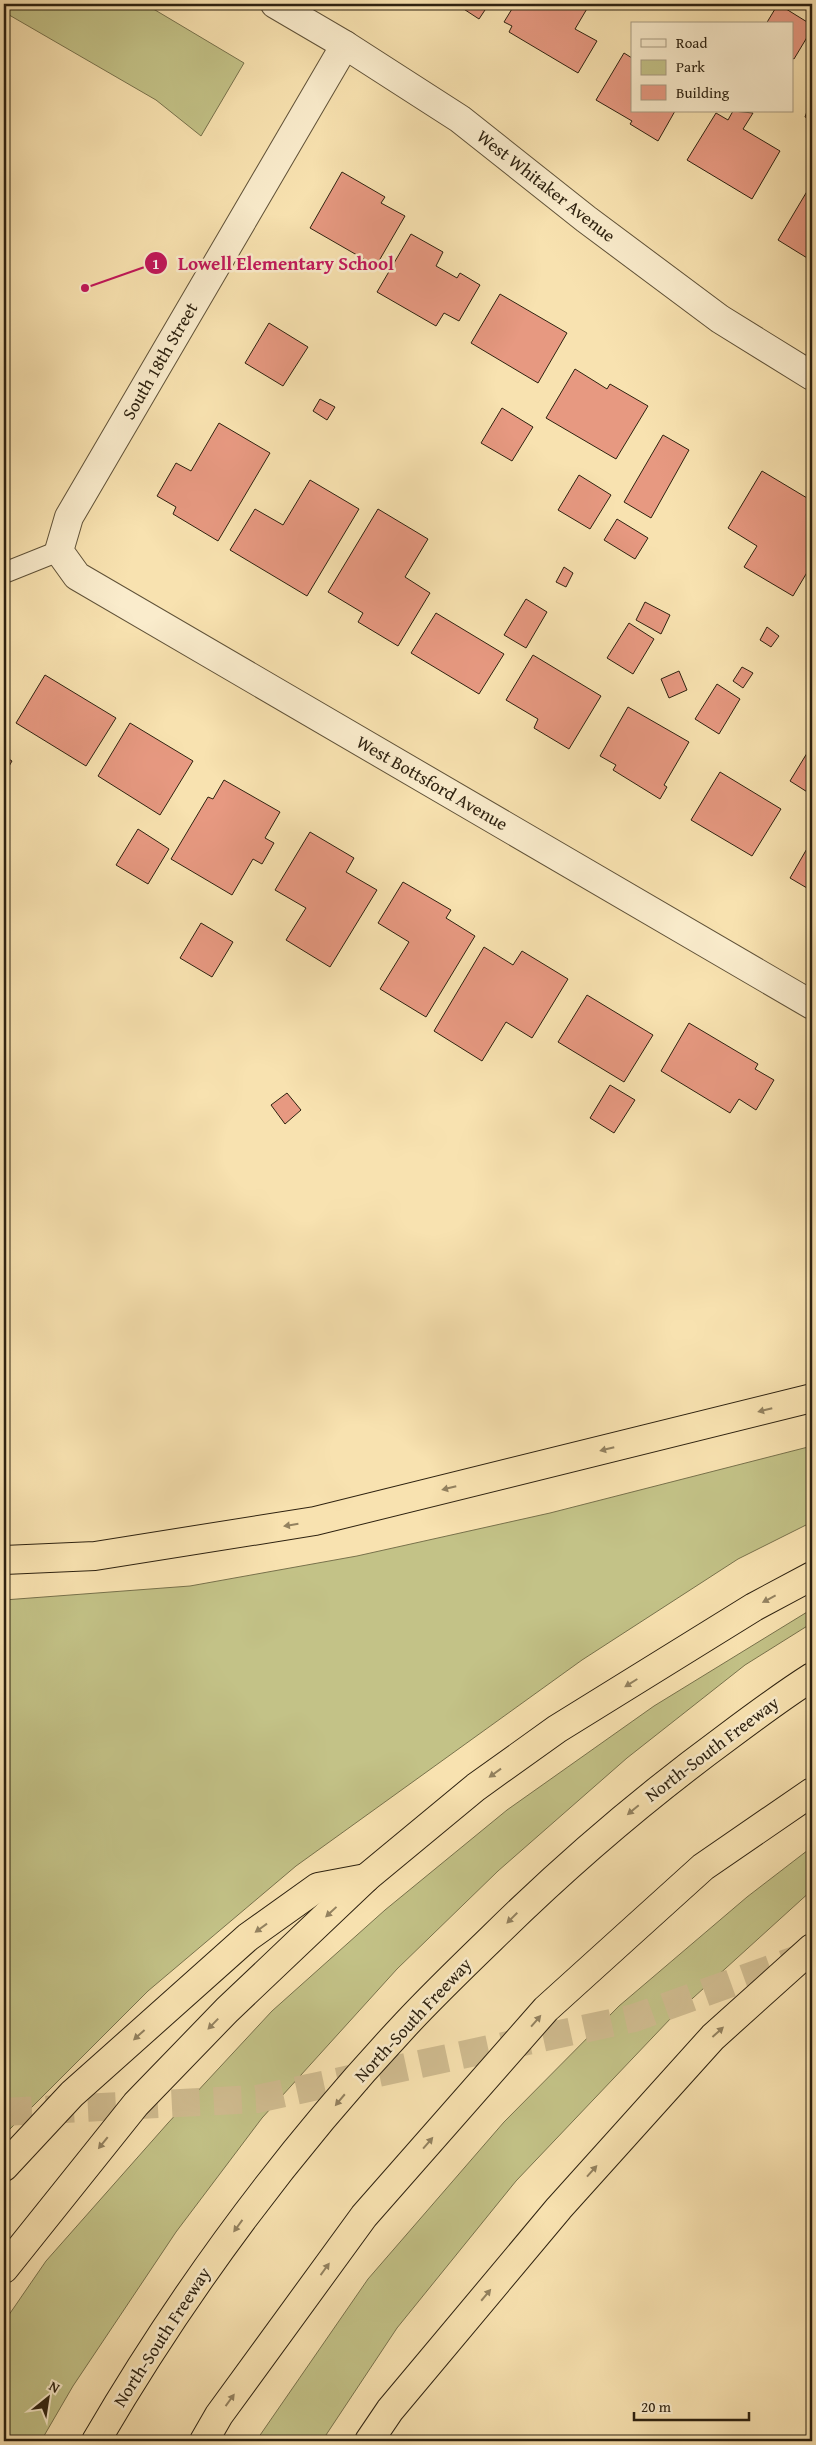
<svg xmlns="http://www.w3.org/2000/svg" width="816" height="2445" font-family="'Gentium Book Plus',serif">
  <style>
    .green { fill: #c3c287; stroke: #78724c }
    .building { fill: #e79981; stroke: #2e2210 }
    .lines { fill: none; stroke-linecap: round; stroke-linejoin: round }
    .motorway-tunnel { stroke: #d0bc90; stroke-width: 28; stroke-dasharray: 28 14; stroke-linecap: butt }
    .service-casing { stroke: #605238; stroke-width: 22 }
    .minor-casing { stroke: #605238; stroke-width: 30 }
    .motorway-casing { stroke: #2e2210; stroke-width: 30 }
    .service { stroke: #faeccc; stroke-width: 20 }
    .minor { stroke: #faeccc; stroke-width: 28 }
    .motorway { stroke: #f8e2b0; stroke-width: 28 }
    .oneway { fill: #938260 }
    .labels { text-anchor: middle; stroke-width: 5; stroke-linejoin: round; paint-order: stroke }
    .street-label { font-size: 18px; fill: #2e2210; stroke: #faeccc }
    .leader { fill: none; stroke: #c2185b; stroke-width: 2 }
    .callout-dot { fill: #c2185b; stroke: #faeccc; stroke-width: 2 }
    .mark-label { font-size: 15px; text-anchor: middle; font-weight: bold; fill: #fff }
    .callout-label { font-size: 19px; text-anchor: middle; font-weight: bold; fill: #c2185b; stroke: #faeccc; stroke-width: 5; stroke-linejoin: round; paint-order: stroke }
  </style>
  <rect width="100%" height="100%" fill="#f8e2b0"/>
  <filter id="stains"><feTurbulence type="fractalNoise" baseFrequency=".004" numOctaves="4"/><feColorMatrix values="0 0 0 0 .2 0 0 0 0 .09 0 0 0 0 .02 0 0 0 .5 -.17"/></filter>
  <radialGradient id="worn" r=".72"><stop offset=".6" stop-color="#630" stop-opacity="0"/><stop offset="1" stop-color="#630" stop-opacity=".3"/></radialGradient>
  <g class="green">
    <polygon points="4,4 145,4 244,63 201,136 156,100 4,12"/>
    <polygon points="812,1446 812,1522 738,1559 582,1660 296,1866 148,1991 4,2135 4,1600 190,1586 357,1556 550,1513"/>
    <polygon points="812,1609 812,1623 745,1665 627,1758 498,1871 397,1969 262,2118 176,2232 73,2386 41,2441 4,2441 4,2322 46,2261 168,2123 272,2011 385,1910 507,1810 654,1706"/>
    <polygon points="812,1847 812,1890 672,2017 516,2181 397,2328 322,2441 256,2441 368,2279 504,2122 619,2006 747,1897"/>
  </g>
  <g class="building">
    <polygon points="456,4 489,4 479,19"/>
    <polygon points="515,4 581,4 588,7 575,29 597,41 578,73 509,32 512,26 504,22"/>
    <polygon points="778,4 812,25 812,29 794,59 792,58 792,24 766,24"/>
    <polygon points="624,53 632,58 632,111 675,111 658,141 630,124 632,121 596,100"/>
    <polygon points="812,97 812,120 805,117"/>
    <polygon points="733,111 753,113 743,129 780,151 752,199 687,160 716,113 728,120"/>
    <polygon points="342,172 385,197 381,203 405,216 376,266 310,228"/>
    <polygon points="809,188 812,190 812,261 778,240"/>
    <polygon points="411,234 443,252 436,266 457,278 460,273 480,285 459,321 444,313 436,326 377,292"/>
    <polygon points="500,294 567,333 538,383 471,343"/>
    <polygon points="269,323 308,347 283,386 245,363"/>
    <polygon points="575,369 607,389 610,384 648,406 616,459 546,418"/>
    <polygon points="320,399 335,407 327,420 313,411"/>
    <polygon points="502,408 533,427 512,461 481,443"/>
    <polygon points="219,423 270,453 218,541 173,514 176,507 157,496 176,463 191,471"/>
    <polygon points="663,435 689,450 651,518 624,502"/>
    <polygon points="762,471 812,501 812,564 793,596 744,567 757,546 728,528"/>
    <polygon points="579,475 611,495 590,529 558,510"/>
    <polygon points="310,480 359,509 307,596 230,550 255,509 283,525"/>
    <polygon points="378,509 428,539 405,577 430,593 398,646 358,622 363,613 328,592"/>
    <polygon points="617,519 648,538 635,559 604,540"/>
    <polygon points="564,567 573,573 566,587 556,582"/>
    <polygon points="526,599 547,612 526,648 504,635"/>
    <polygon points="645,602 670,615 661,634 636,620"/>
    <polygon points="436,613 504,654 479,694 411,653"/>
    <polygon points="629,623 654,639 633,674 607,658"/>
    <polygon points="767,627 779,636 771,647 760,640"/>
    <polygon points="533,655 601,696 569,749 534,728 538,719 506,700"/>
    <polygon points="742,667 753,673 743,688 733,681"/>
    <polygon points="679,671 687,690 669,698 661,679"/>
    <polygon points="45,675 116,718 86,766 16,723"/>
    <polygon points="717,684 740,699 719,734 695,719"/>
    <polygon points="628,707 689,742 664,785 667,787 660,799 613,770 616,765 600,756"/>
    <polygon points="130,723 193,761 160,815 98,776"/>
    <polygon points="812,745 812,795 790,781"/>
    <polygon points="4,756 12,761 4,775"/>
    <polygon points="720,772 781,809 752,856 691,820"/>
    <polygon points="224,780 280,812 265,838 274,843 262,864 253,859 232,895 171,859 208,797 213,799"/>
    <polygon points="138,829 169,849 148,884 116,865"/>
    <polygon points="310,832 354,858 346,872 377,890 330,967 286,940 306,908 275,890"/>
    <polygon points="812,840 812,891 790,878"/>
    <polygon points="403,882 451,910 446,918 475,936 426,1017 380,989 409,942 378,923"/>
    <polygon points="201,923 233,942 212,977 180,958"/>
    <polygon points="484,947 513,965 522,951 568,979 532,1038 506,1022 482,1061 434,1031"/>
    <polygon points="587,995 653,1035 624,1082 558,1042"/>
    <polygon points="689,1023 758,1064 755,1069 774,1080 756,1110 739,1099 730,1113 661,1071"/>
    <polygon points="610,1085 635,1100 614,1133 590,1118"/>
    <polygon points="287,1093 301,1110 285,1124 271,1105"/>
  </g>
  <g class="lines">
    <polyline class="motorway-tunnel" points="4,2112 257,2099 634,2018 801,1958"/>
    <defs>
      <polyline id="service" points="4,573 59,551"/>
      <g id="minor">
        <polyline points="275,4 345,45 460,119 586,219 720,319 812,376"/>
        <polyline points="345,45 69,517 59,551 77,576 812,1005"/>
      </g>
      <g id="motorway">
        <polyline points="4,1560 95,1556 315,1521 812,1398"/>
        <polyline points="4,2167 72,2094 248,1937 318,1887 366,1878"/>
        <polyline points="4,2269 136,2104 227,2010 366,1878 476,1787 557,1729 754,1607 812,1576"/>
        <path d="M 96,2441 C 183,2292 288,2150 406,2024 C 433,1995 463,1966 492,1938 C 565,1866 643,1799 726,1738 C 754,1717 782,1696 812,1677"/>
        <polyline points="204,2441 219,2415 364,2216 546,2009 703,1867 812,1792"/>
        <polyline points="369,2441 390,2410 559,2208 713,2037 812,1948"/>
      </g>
    </defs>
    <use href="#service" class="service-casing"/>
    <use href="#minor" class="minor-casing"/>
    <use href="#motorway" class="motorway-casing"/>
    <use href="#service" class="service"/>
    <use href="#minor" class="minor"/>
    <use href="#motorway" class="motorway"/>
  </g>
  <defs><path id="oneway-solid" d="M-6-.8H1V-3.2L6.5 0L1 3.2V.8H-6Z" transform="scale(1.25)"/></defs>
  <g class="oneway">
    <use href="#oneway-solid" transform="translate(765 1410) rotate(166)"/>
    <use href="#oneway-solid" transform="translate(607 1449) rotate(166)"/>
    <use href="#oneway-solid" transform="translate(449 1488) rotate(166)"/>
    <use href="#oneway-solid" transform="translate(291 1525) rotate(171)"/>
    <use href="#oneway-solid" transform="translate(769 1599) rotate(152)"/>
    <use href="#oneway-solid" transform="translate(631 1683) rotate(148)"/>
    <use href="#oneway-solid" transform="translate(495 1773) rotate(144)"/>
    <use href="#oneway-solid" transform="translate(633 1810) rotate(140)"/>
    <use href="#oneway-solid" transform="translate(331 1912) rotate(137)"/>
    <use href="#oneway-solid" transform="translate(512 1918) rotate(135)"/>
    <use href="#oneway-solid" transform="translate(261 1928) rotate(144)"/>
    <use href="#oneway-solid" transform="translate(536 2021) rotate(-49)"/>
    <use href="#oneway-solid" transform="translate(213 2024) rotate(134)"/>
    <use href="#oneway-solid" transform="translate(718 2032) rotate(-42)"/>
    <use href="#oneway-solid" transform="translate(139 2035) rotate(138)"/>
    <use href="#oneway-solid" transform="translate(340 2100) rotate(130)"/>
    <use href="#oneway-solid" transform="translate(103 2143) rotate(129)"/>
    <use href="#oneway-solid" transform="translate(428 2143) rotate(-49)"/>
    <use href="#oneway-solid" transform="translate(592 2171) rotate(-48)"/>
    <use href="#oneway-solid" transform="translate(238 2226) rotate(126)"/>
    <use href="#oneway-solid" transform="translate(325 2269) rotate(-54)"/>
    <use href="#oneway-solid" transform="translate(486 2295) rotate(-50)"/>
    <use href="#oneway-solid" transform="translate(230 2400) rotate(-54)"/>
  </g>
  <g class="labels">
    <g class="street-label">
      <text transform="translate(546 186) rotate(38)" y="6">West Whitaker Avenue</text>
      <text transform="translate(160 361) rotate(-60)" y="6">South 18th Street</text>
      <text transform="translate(432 783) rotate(30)" y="6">West Bottsford Avenue</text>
      <text transform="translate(712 1749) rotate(-37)" y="6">North-South Freeway</text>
      <text transform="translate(413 2020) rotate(-47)" y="6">North-South Freeway</text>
      <text transform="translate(162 2337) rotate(-57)" y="6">North-South Freeway</text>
    </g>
  </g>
  <path class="leader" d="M85 288L156 263"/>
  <g class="callout-dot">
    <circle cx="85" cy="288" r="5"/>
    <circle cx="156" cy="263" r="12"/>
  </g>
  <g class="mark-label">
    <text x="156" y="269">1</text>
  </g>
  <g class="callout-label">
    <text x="286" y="270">Lowell Elementary School</text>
  </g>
  <rect width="816" height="2445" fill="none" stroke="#f8e2b0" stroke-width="20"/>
  <rect x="5" y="5" width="806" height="2435" fill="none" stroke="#2e2210" stroke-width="2.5"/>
  <rect x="10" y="10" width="796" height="2425" fill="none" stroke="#2e2210"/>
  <rect x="631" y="22" width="162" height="90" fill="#faeccc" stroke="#a89b81"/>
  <rect x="641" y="39" width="25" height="8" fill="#faeccc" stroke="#a89b81"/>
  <text x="676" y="48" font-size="15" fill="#2e2210">Road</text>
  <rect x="641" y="60" width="25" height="15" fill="#c3c287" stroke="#a89b81"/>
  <text x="676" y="72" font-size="15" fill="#2e2210">Park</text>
  <rect x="641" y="85" width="25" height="15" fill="#e79981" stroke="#a89b81"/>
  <text x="676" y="98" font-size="15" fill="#2e2210">Building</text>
  <g transform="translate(48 2398) rotate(30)" stroke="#faeccc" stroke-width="4" paint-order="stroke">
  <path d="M0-4L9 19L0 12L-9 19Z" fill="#2e2210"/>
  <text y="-8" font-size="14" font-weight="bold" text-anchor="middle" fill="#2e2210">N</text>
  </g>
  <path d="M634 2412v8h115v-8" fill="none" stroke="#2e2210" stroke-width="2.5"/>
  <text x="641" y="2412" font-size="15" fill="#2e2210" stroke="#faeccc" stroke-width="4" paint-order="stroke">20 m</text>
  <rect width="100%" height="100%" filter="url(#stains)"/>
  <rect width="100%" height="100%" fill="url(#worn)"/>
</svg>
